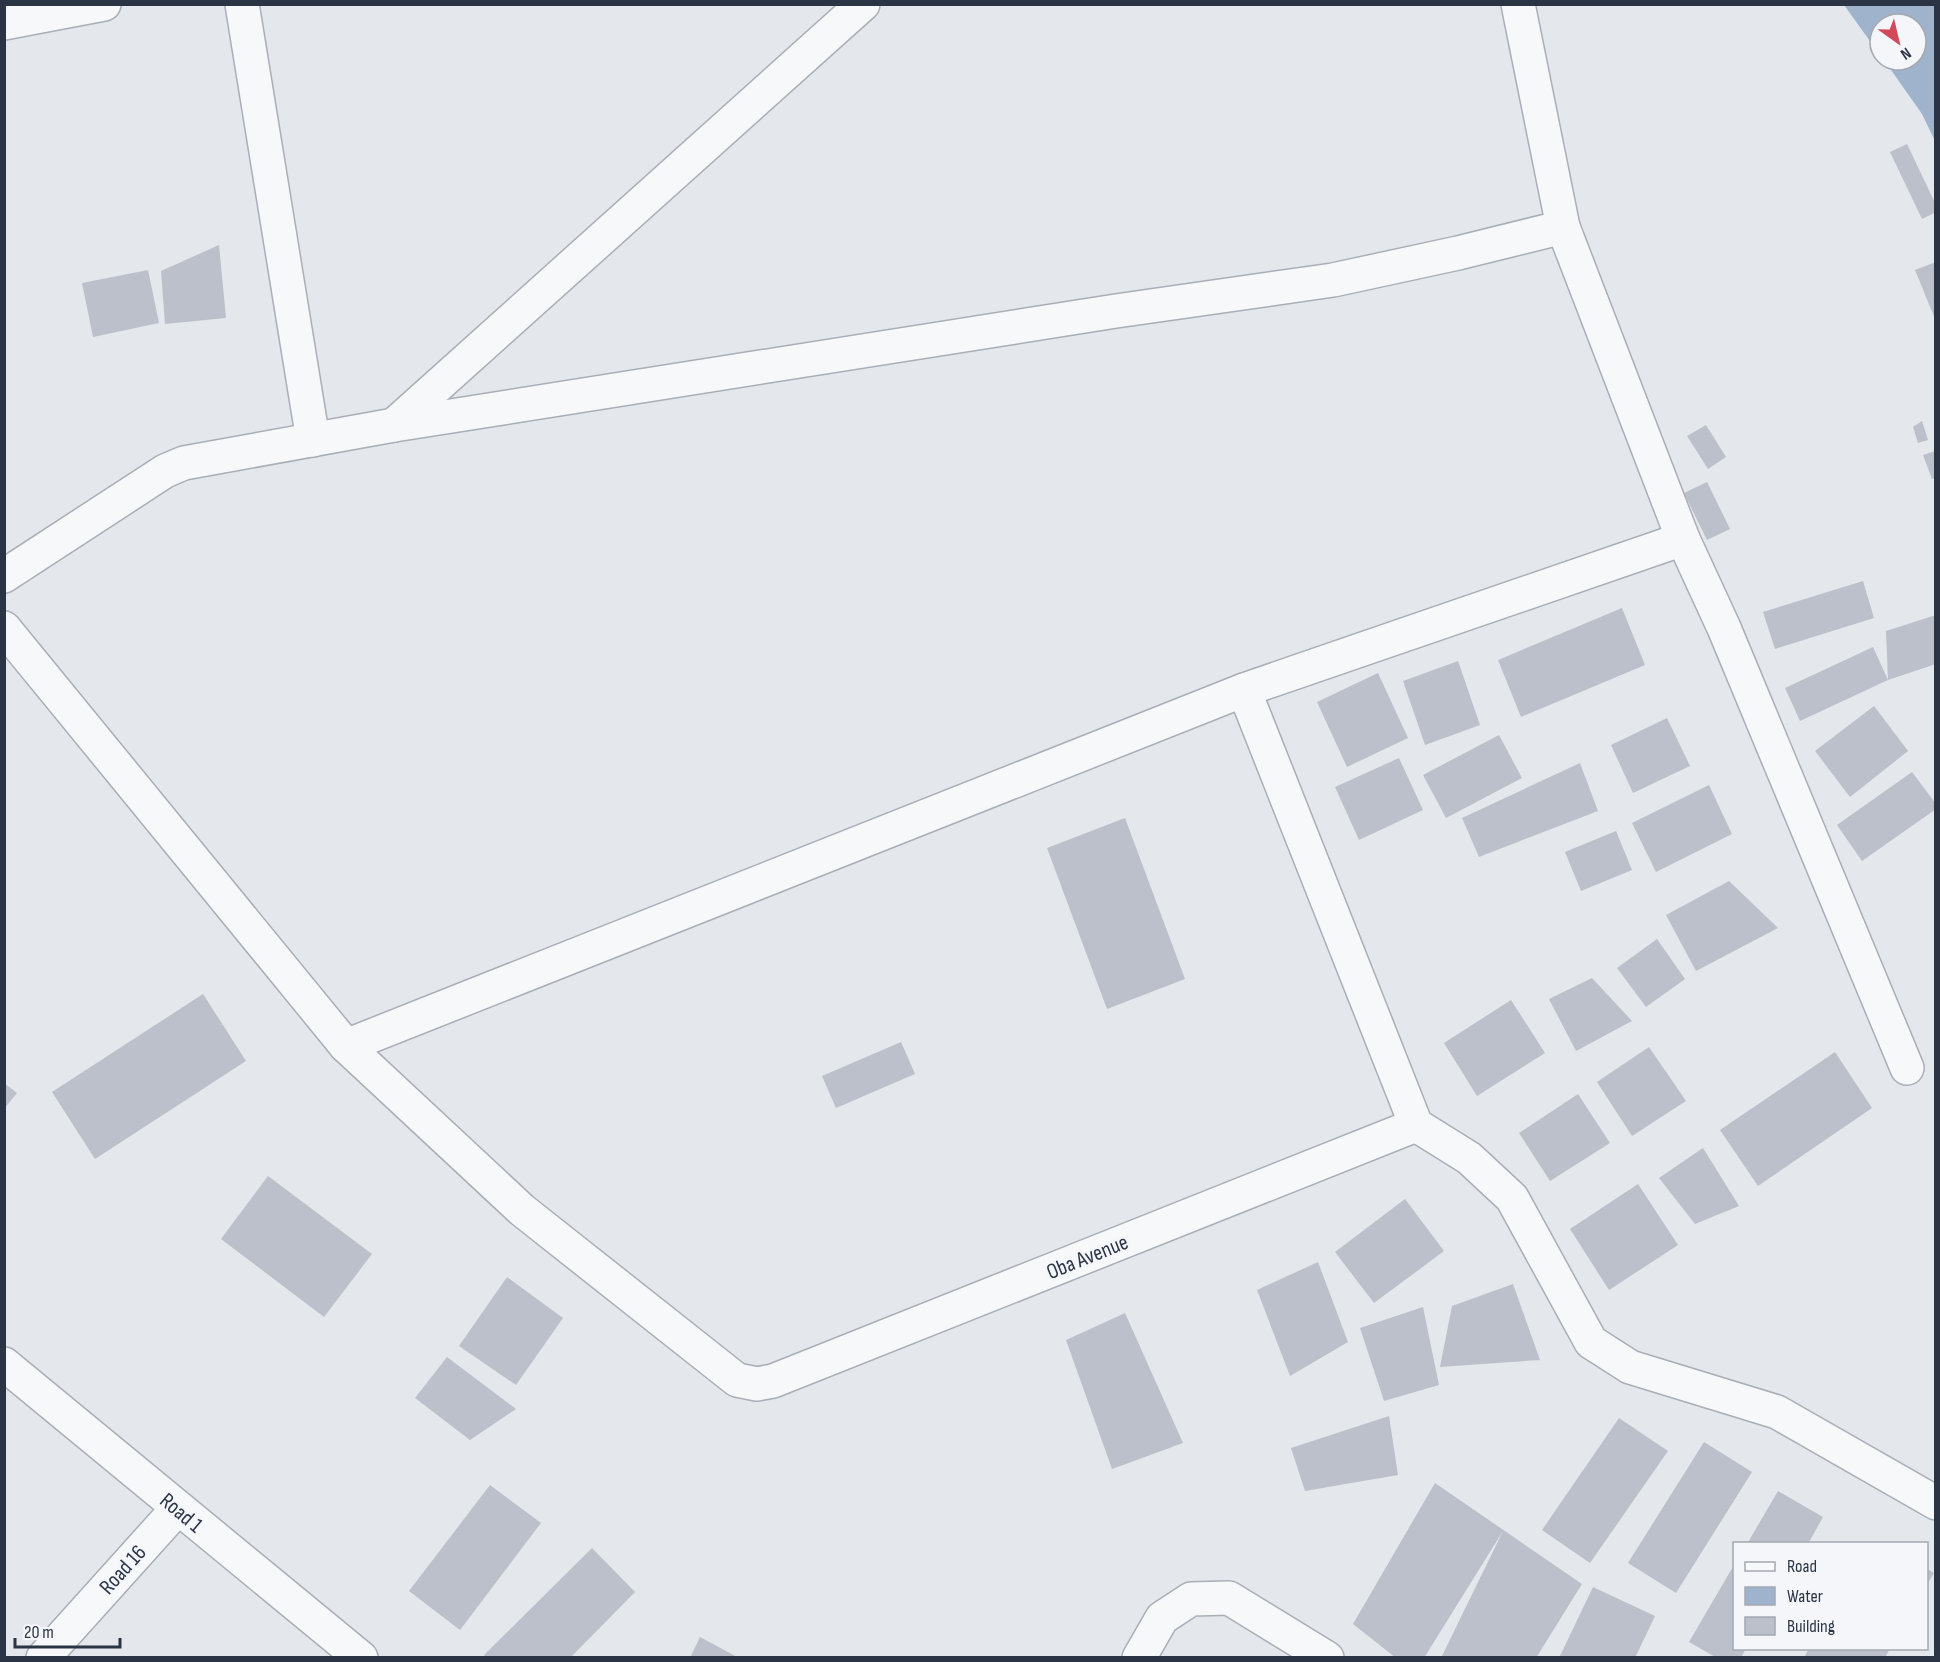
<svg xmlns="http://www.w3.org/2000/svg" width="1940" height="1662" font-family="'Sofia Sans Condensed',sans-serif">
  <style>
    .water { fill: #9fb4cc }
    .building { fill: #bbc0ca }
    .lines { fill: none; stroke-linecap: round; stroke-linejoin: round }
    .minor-casing { stroke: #a9aeb7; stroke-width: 36 }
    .minor { stroke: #f7f8fa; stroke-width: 33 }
    .labels { text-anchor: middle; stroke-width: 4.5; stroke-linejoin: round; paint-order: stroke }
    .street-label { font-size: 22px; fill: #2b3445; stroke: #f4f6f9 }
  </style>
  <rect width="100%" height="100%" fill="#e4e7ec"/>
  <polygon class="water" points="1844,5 1935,5 1935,141 1922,114 1884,60 1916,60 1916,24 1880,24 1880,55"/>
  <g class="building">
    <polygon points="1907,144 1936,205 1936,212 1922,219 1890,152"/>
    <polygon points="219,245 226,318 165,324 161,271"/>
    <polygon points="1936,262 1936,319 1935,319 1915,270"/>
    <polygon points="148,270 159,323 93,337 82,283"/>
    <polygon points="1922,421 1928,440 1918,443 1913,427"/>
    <polygon points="1706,425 1726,457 1708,469 1687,436"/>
    <polygon points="1935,451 1936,478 1932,479 1923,455"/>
    <polygon points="1707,482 1730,529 1707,540 1684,493"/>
    <polygon points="1863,581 1874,618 1775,649 1763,612"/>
    <polygon points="1622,608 1645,665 1521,717 1498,660"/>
    <polygon points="1936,615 1936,664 1888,680 1886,631"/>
    <polygon points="1873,647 1888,680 1800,721 1785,688"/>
    <polygon points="1458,661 1480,725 1425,745 1403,681"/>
    <polygon points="1378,673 1408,738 1347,767 1317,702"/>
    <polygon points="1874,706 1908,751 1850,797 1815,751"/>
    <polygon points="1667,718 1690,766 1633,793 1611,745"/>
    <polygon points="1499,735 1522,778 1446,818 1423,775"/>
    <polygon points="1399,758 1423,810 1359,840 1335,787"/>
    <polygon points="1580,763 1598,811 1479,857 1462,818"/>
    <polygon points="1912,772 1936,804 1936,809 1862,861 1837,825"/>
    <polygon points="1709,785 1732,834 1656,872 1632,823"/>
    <polygon points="1125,818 1185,979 1107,1009 1047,848"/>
    <polygon points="1616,831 1632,870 1581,891 1565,852"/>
    <polygon points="1729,881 1778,928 1696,971 1666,915"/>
    <polygon points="1657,939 1685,979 1646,1007 1617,968"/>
    <polygon points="1592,978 1632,1021 1576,1051 1549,999"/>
    <polygon points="203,994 246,1061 95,1159 52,1092"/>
    <polygon points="1511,1000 1545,1053 1477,1096 1444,1043"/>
    <polygon points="901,1042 915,1074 836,1108 822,1076"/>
    <polygon points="1649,1047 1686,1101 1632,1136 1597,1082"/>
    <polygon points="1835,1052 1872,1108 1758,1186 1720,1130"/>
    <polygon points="4,1083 17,1093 4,1109"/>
    <polygon points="1578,1094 1610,1143 1550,1181 1519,1133"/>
    <polygon points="1703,1148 1739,1206 1695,1224 1659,1178"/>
    <polygon points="268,1176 372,1254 324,1317 221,1239"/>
    <polygon points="1638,1184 1678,1245 1609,1290 1570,1229"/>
    <polygon points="1405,1199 1444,1251 1374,1303 1335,1252"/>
    <polygon points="1318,1262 1348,1342 1290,1376 1257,1290"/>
    <polygon points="507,1277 563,1318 516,1385 459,1346"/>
    <polygon points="1513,1284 1540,1360 1440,1367 1452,1306"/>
    <polygon points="1423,1307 1439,1385 1384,1401 1360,1328"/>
    <polygon points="1125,1313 1183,1443 1112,1469 1066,1340"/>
    <polygon points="447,1357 516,1409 470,1440 415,1398"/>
    <polygon points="1389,1416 1398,1475 1305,1491 1291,1448"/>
    <polygon points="1619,1418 1668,1451 1590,1563 1542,1530"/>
    <polygon points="1704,1442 1752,1472 1676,1593 1628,1563"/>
    <polygon points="1435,1483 1582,1584 1536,1658 1441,1658 1503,1531 1424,1658 1396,1658 1353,1624"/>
    <polygon points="490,1485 541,1523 460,1630 409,1591"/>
    <polygon points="1778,1491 1823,1517 1808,1544 1747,1544"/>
    <polygon points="592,1548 635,1592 570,1658 486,1658 484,1655"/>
    <polygon points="1734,1565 1734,1648 1746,1648 1741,1658 1717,1658 1689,1642"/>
    <polygon points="1926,1568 1934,1573 1926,1586"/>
    <polygon points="1593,1587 1655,1616 1635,1658 1559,1658"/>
    <polygon points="700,1637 739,1658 690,1658"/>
    <polygon points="1809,1648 1890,1648 1885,1658 1804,1658"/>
  </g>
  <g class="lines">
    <defs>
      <g id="minor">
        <polyline points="242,4 313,440"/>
        <polyline points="4,23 104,4"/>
        <polyline points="1563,227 1683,539 1724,628 1907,1068"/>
        <polyline points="394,425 863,4"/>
        <polyline points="4,576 165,471 184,463 394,425 1116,311 1333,280 1458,253 1563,227 1518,4"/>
        <polyline points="4,628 346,1046 1244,690 1416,1125 1469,1158 1512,1198 1591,1342 1630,1367 1777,1412 1936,1503"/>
        <polyline points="1244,690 1683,539"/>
        <polyline points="346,1046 522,1210 737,1380 757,1384 773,1381 1416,1125"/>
        <polyline points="4,1364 361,1658"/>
        <polyline points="43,1658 178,1508"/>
        <polyline points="1139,1658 1162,1618 1191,1599 1229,1598 1327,1658"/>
      </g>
    </defs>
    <use href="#minor" class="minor-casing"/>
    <use href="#minor" class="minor"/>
  </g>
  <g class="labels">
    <g class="street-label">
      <text transform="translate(1087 1256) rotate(-22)" y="8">Oba Avenue</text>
      <text transform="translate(182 1512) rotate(40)" y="8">Road 1</text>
      <text transform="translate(122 1569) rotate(-48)" y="8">Road 16</text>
    </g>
  </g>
  <rect width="1940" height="1662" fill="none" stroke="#2b3445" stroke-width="12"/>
  <rect x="1733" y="1542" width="195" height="108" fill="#f4f6f9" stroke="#a4a8b1" stroke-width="1.5"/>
  <rect x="1745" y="1562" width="30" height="9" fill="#f7f8fa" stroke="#a4a8b1" stroke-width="1.5"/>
  <text x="1787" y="1572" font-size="18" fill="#2b3445">Road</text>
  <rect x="1745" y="1587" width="30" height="18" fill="#9fb4cc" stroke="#a4a8b1" stroke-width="1.5"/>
  <text x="1787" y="1602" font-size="18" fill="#2b3445">Water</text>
  <rect x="1745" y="1617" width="30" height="18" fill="#bbc0ca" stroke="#a4a8b1" stroke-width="1.5"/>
  <text x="1787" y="1632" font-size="18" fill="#2b3445">Building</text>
  <g transform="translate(1898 42) rotate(146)"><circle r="28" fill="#f4f6f9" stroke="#a4a8b1" stroke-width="1.5"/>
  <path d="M0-4.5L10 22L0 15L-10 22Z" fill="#d1495b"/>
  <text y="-9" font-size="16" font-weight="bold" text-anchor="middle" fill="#2b3445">N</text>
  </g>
  <path d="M15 1638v9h105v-9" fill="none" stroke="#2b3445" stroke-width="3"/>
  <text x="24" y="1638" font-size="18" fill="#2b3445" stroke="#f4f6f9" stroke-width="4.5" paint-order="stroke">20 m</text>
</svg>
